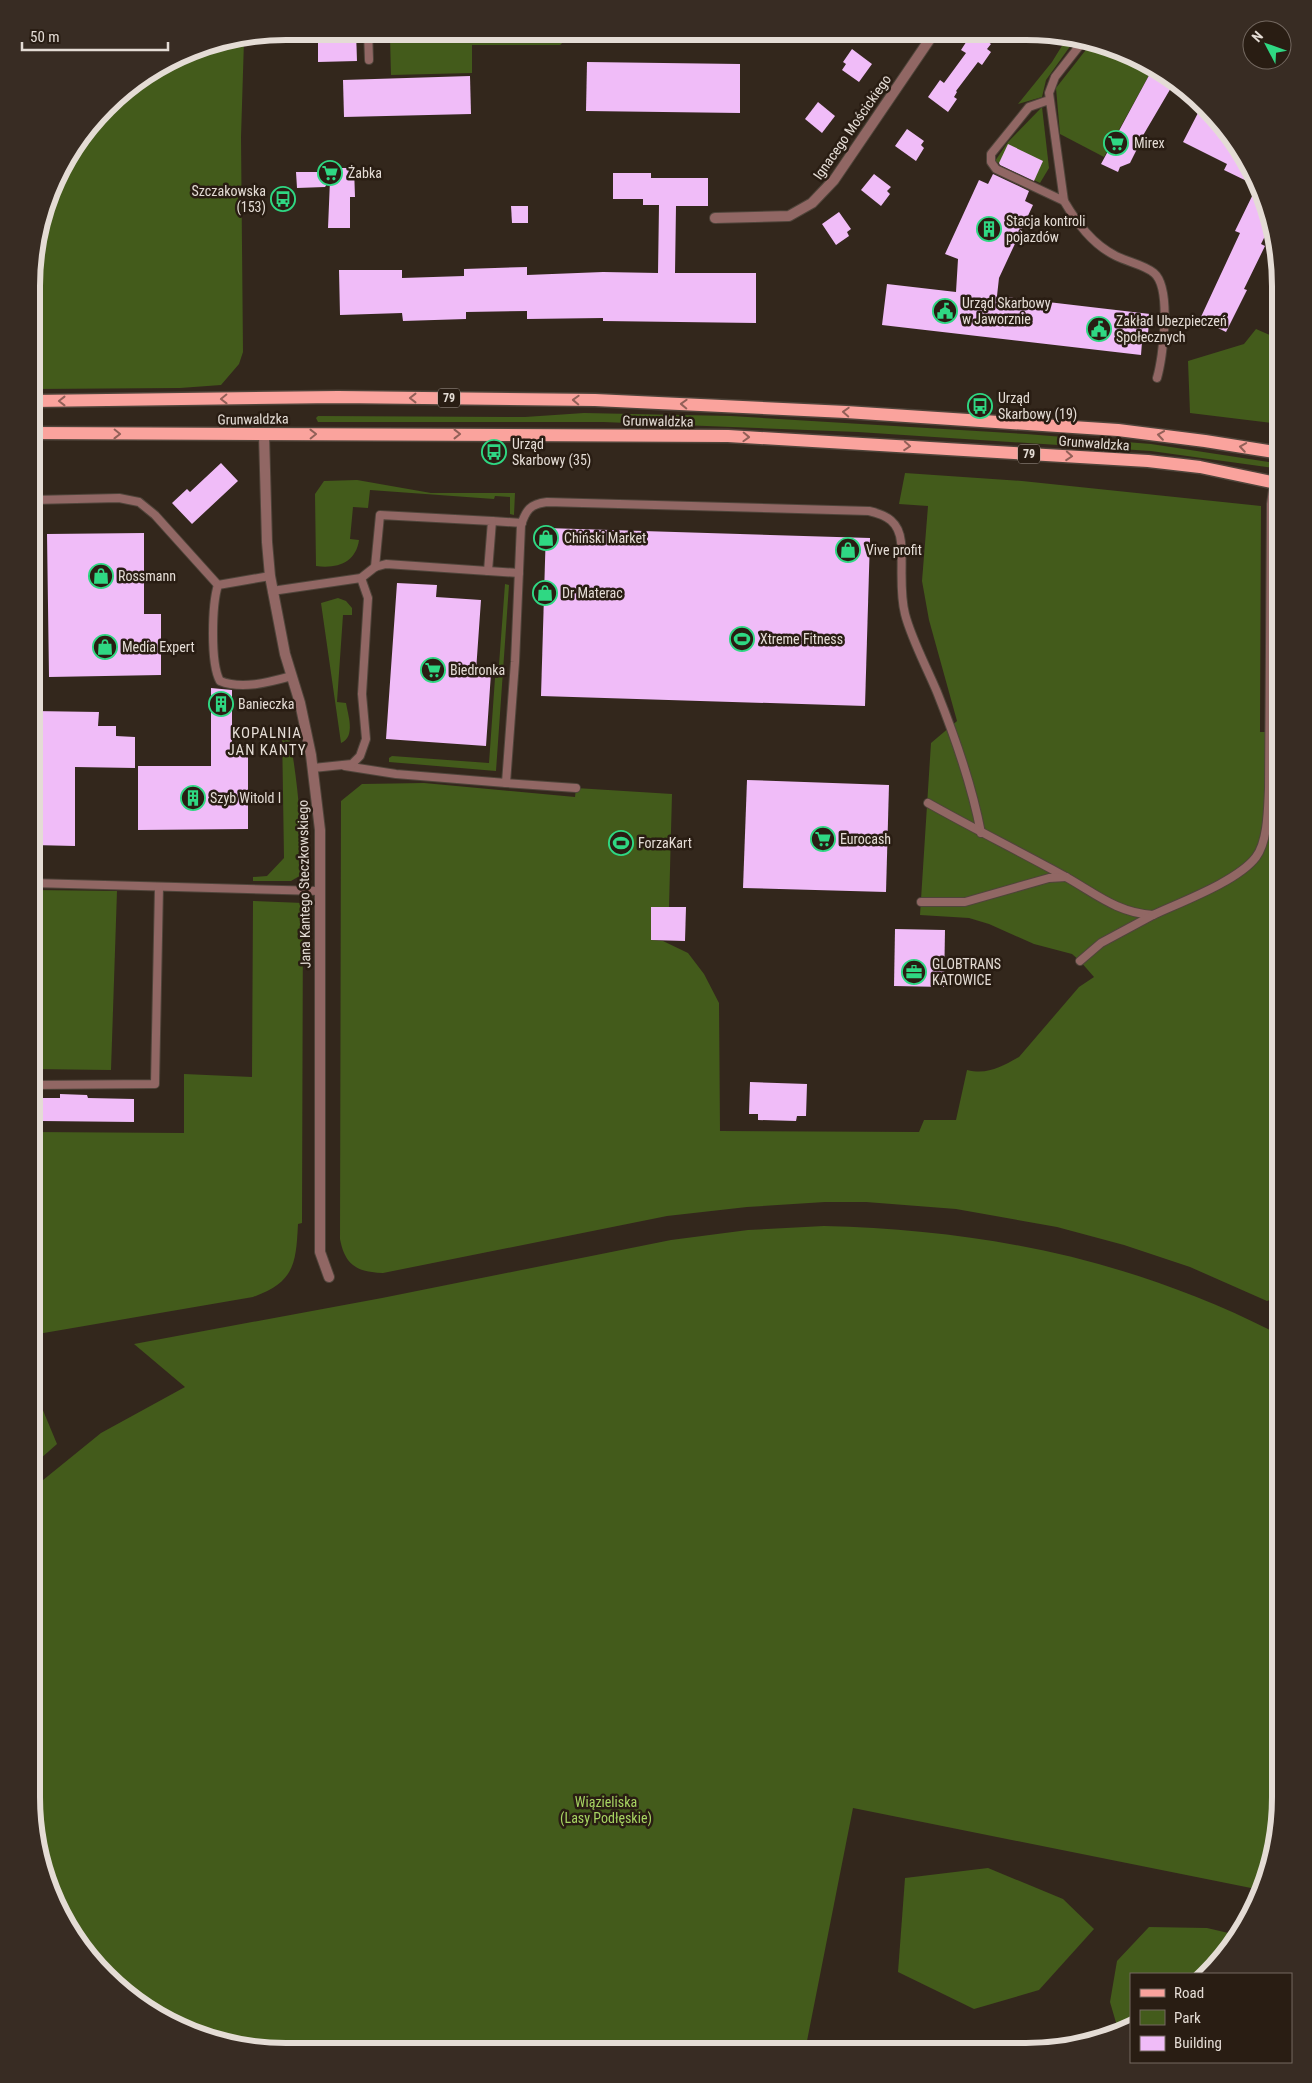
<svg xmlns="http://www.w3.org/2000/svg" width="1312" height="2083" font-family="'Roboto Condensed',sans-serif">
  <style>
    .green { fill: #435b1b }
    .building { fill: #f0bcf8 }
    .lines { fill: none; stroke-linecap: round; stroke-linejoin: round }
    .service-casing { stroke: #4f443a; stroke-width: 10 }
    .minor-casing { stroke: #4f443a; stroke-width: 12 }
    .primary-casing { stroke: #4f443a; stroke-width: 15 }
    .service { stroke: #916764; stroke-width: 8 }
    .minor { stroke: #916764; stroke-width: 10 }
    .primary { stroke: #faa39d; stroke-width: 12 }
    .oneway { stroke: #926058 }
    .labels { text-anchor: middle; stroke-width: 5; stroke-linejoin: round; paint-order: stroke }
    .shield { fill: #291d13; stroke: #aca39b; stroke-width: 1 }
    .shield-label { font-size: 12px; font-weight: bold; fill: #e4dcd5 }
    .street-label { font-size: 14px; fill: #e4dcd5; stroke: #291d13 }
    .poi-label { font-size: 14px; fill: #e4dcd5; stroke: #291d13; text-anchor: start }
    .park-label { font-size: 14px; fill: #a7d462; stroke: #291d13 }
    .neighbourhood-label { font-size: 15px; letter-spacing: 1px; fill: #e4dcd5; stroke: #291d13 }
    .rim { fill: none; stroke: #e4dcd5; stroke-width: 6 }
  </style>
  <rect width="100%" height="100%" fill="#33271c"/>
  <g class="green">
    <polygon points="462,32 574,32 560,45 472,45 472,73 391,75 390,37 462,35"/>
    <polygon points="1068,36 1076,38 1046,80 1042,97 1018,104 1052,62"/>
    <polygon points="244,40 241,137 243,352 239,364 221,385 180,388 33,389 36,244 58,173 118,95 189,51"/>
    <polygon points="1092,42 1123,51 1153,68 1104,157 1060,134 1056,88"/>
    <polygon points="1042,107 1049,168 1040,183 995,161 1008,142"/>
    <polygon points="1256,329 1281,340 1281,424 1190,413 1188,361 1244,344"/>
    <polygon points="584,413 731,416 1026,434 1151,444 1281,464 1281,469 1151,451 858,432 603,422 318,422 316,418 318,416 525,417"/>
    <path d="M 905,473 L 1022,481 L 1261,506 L 1260,732 L 1279,732 L 1281,520 L 1280,1301 L 1273,1299 L 1267,1301 L 1190,1267 L 1124,1245 L 1057,1227 L 956,1209 L 866,1202 L 825,1202 L 747,1207 L 667,1216 L 383,1273 C 358,1272 345,1266 340,1239 L 341,801 L 362,784 L 424,783 L 575,797 L 576,788 L 672,794 L 669,907 L 652,907 L 651,940 L 663,941 L 688,953 L 704,974 L 719,1003 L 720,1131 L 919,1132 L 924,1120 L 956,1120 L 967,1070 C 988,1075 1001,1067 1019,1057 L 1079,987 L 1094,977 L 1080,961 L 1072,954 L 1034,944 L 989,924 L 969,918 L 920,915 L 931,743 L 957,721 L 929,620 L 922,581 L 928,506 L 899,504 Z"/>
    <path d="M 357,480 L 431,493 L 515,493 L 514,515 L 510,514 L 510,497 L 495,496 L 494,499 L 370,490 L 368,508 L 353,507 L 350,539 L 359,540 C 356,562 338,569 316,566 L 315,494 L 324,481 Z"/>
    <polygon points="505,584 509,585 496,771 389,762 389,758 392,756 489,763 495,678 498,678"/>
    <path d="M 338,598 L 346,601 L 352,608 L 352,615 L 343,615 L 337,702 L 346,703 C 348,715 356,737 341,743 L 321,603 Z"/>
    <path d="M 282,730 L 288,730 C 298,778 301,825 303,874 L 291,881 L 253,881 L 253,877 L 267,876 L 284,858 Z"/>
    <polygon points="33,890 117,891 111,1070 32,1069"/>
    <path d="M 253,901 L 303,903 L 302,1223 L 298,1224 C 296,1265 294,1282 253,1297 L 32,1335 L 32,1132 L 184,1133 L 184,1074 L 252,1077 Z"/>
    <path d="M 824,1226 C 987,1230 1134,1260 1280,1335 L 1280,1814 L 1267,1879 L 1261,1890 L 853,1808 L 805,2051 L 253,2050 L 189,2032 L 131,1999 L 84,1952 L 51,1895 L 31,1797 L 32,1489 L 101,1433 L 185,1387 L 134,1344 L 382,1298 L 671,1240 L 748,1230 Z"/>
    <polygon points="32,1384 57,1444 32,1466"/>
    <polygon points="988,1868 1063,1899 1094,1929 1039,1990 974,2009 898,1972 905,1878"/>
    <polygon points="1149,1927 1207,1928 1237,1935 1228,1952 1206,1974 1131,1974 1131,2028 1119,2033 1110,2002 1117,1961"/>
  </g>
  <g class="building">
    <polygon points="318,31 356,31 357,61 318,62"/>
    <polygon points="972,33 975,33 991,44 987,49 991,52 982,65 978,62 956,91 957,92 954,97 957,99 948,112 928,97 940,80 944,83 966,53 961,50"/>
    <polygon points="852,49 872,64 859,82 842,70 846,64 843,62"/>
    <polygon points="587,62 740,64 740,113 586,111"/>
    <polygon points="1153,68 1175,81 1138,144 1139,145 1130,163 1120,167 1118,172 1101,164"/>
    <polygon points="470,76 471,114 344,117 343,80"/>
    <polygon points="818,102 835,116 822,133 805,119"/>
    <polygon points="1199,111 1216,119 1228,131 1261,188 1269,228 1261,244 1265,246 1244,289 1247,290 1226,332 1200,319 1240,233 1235,231 1257,186 1224,170 1227,164 1183,142"/>
    <polygon points="907,129 924,141 921,145 924,148 916,161 895,146"/>
    <polygon points="1008,144 1043,161 1034,181 1000,165 999,163"/>
    <polygon points="330,168 354,168 355,197 350,197 350,228 328,228 330,180 325,187 297,188 296,172 330,172"/>
    <polygon points="613,173 651,173 651,178 708,178 708,206 676,206 675,273 756,273 756,323 603,321 603,318 527,319 527,311 466,312 466,319 403,321 402,313 340,315 339,270 402,270 402,278 464,276 464,269 527,267 527,275 603,272 658,273 659,205 643,205 643,199 613,199"/>
    <polygon points="874,174 891,187 887,191 890,194 881,206 861,190"/>
    <polygon points="993,174 1029,191 1025,201 1033,205 999,278 997,296 1150,314 1147,343 1142,342 1141,355 882,325 887,284 956,292 958,259 945,254 979,180 988,184"/>
    <polygon points="511,206 528,206 528,223 512,223"/>
    <polygon points="839,212 851,229 847,232 849,236 836,245 822,224"/>
    <polygon points="221,463 238,481 192,524 172,503 187,489 190,492"/>
    <polygon points="546,528 870,538 865,706 541,696"/>
    <polygon points="144,533 144,614 161,614 161,675 49,677 47,534"/>
    <polygon points="397,583 437,585 436,597 481,600 476,671 491,673 486,746 386,739"/>
    <polygon points="211,688 232,690 232,746 248,746 248,829 138,830 138,766 211,766"/>
    <polygon points="33,711 99,712 98,726 116,726 116,736 135,737 135,768 75,767 75,846 33,845"/>
    <polygon points="747,780 889,785 886,892 743,888"/>
    <polygon points="651,907 686,907 685,941 651,940"/>
    <polygon points="895,929 945,930 944,987 894,986"/>
    <polygon points="750,1082 807,1084 806,1116 797,1116 796,1121 758,1120 758,1114 749,1114"/>
    <polygon points="60,1094 87,1095 88,1098 134,1099 134,1122 42,1121 42,1098 60,1098"/>
  </g>
  <g class="lines">
    <defs>
      <g id="service">
        <polyline points="368,31 369,60"/>
        <polyline points="1049,100 1029,107 991,154 991,162 996,169 1064,201 1049,93 1055,77 1084,40"/>
        <path d="M 1064,201 C 1077,223 1092,244 1116,256 C 1128,262 1145,265 1154,273 C 1172,288 1163,358 1157,378"/>
        <polyline points="33,500 119,498 139,502 155,515 218,585"/>
        <polyline points="492,521 522,523"/>
        <polyline points="375,567 380,515 492,521 488,571"/>
        <path d="M 218,585 C 212,604 210,663 220,681 C 242,690 270,682 292,676"/>
        <polyline points="218,585 270,576"/>
        <polyline points="272,591 361,578 375,567 386,564 519,573"/>
        <path d="M 345,766 L 396,774 L 506,783 L 515,662 L 521,525 C 526,510 530,504 547,502 L 869,511 C 887,515 899,522 901,542 C 903,566 899,591 905,614 C 911,638 927,668 937,692 C 955,737 972,785 981,833"/>
        <polyline points="313,768 352,764 360,756 366,739 362,694 368,598 361,578"/>
        <polyline points="506,783 576,788"/>
        <path d="M 928,803 C 974,829 1021,852 1066,877 C 1096,894 1118,913 1153,915 C 1181,902 1238,881 1256,857 C 1268,841 1268,808 1269,789 L 1271,504 L 1274,483"/>
        <polyline points="33,883 320,891"/>
        <polyline points="921,902 965,902 1049,878 1066,877"/>
        <polyline points="1080,961 1101,943 1153,915"/>
        <polyline points="32,1085 155,1084 159,887"/>
      </g>
      <g id="minor">
        <polyline points="715,218 789,216 812,203 834,180 934,33"/>
        <polyline points="264,434 267,542 270,576 285,654 300,703 311,755 320,830 320,1252 329,1277"/>
      </g>
      <g id="primary">
        <polyline points="33,401 338,397 595,400 846,412 1118,430 1205,441 1281,453"/>
        <polyline points="33,433 728,436 1148,461 1200,467 1281,484"/>
      </g>
    </defs>
    <use href="#service" class="service-casing"/>
    <use href="#minor" class="minor-casing"/>
    <use href="#primary" class="primary-casing"/>
    <use href="#service" class="service"/>
    <use href="#minor" class="minor"/>
    <use href="#primary" class="primary"/>
  </g>
  <defs><path id="oneway-chevron" d="M-2-3.5L2.5 0L-2 3.5" fill="none" stroke-width="1.6" stroke-linecap="round" stroke-linejoin="round" transform="scale(1.25)"/></defs>
  <g class="oneway">
    <use href="#oneway-chevron" transform="translate(413 398) rotate(-180)"/>
    <use href="#oneway-chevron" transform="translate(224 399) rotate(179)"/>
    <use href="#oneway-chevron" transform="translate(576 400) rotate(-178)"/>
    <use href="#oneway-chevron" transform="translate(62 401) rotate(-180)"/>
    <use href="#oneway-chevron" transform="translate(684 404) rotate(-178)"/>
    <use href="#oneway-chevron" transform="translate(846 412) rotate(-177)"/>
    <use href="#oneway-chevron" transform="translate(117 434) rotate(1)"/>
    <use href="#oneway-chevron" transform="translate(313 434) rotate(-1)"/>
    <use href="#oneway-chevron" transform="translate(457 434)"/>
    <use href="#oneway-chevron" transform="translate(1161 435) rotate(-172)"/>
    <use href="#oneway-chevron" transform="translate(746 437) rotate(2)"/>
    <use href="#oneway-chevron" transform="translate(907 446) rotate(4)"/>
    <use href="#oneway-chevron" transform="translate(1243 447) rotate(-171)"/>
    <use href="#oneway-chevron" transform="translate(1069 456) rotate(4)"/>
  </g>
  <defs>
    <symbol id="supermarket-ring" viewBox="-11 -11 22 22"><circle r="9.5" fill="#291d13" stroke="#2fd883" stroke-width="1.5"/><path d="M-6-5.5h2.5l.6 2H6L4.5 2H-2.5L-4.4-4H-6ZM-1.5 3.2a1.3 1.3 0 1 0 .1 0ZM3 3.2a1.3 1.3 0 1 0 .1 0Z" fill="#2fd883"/></symbol>
    <symbol id="bus-ring" viewBox="-11 -11 22 22"><circle r="9.5" fill="#291d13" stroke="#2fd883" stroke-width="1.5"/><path d="M-5-6H5V4H4V6H2V4H-2V6H-4V4H-5ZM-3.5-4V0h7V-4ZM-3.5 1.2v1.5H-2V1.2ZM2 1.2v1.5H3.5V1.2Z" fill="#2fd883"/></symbol>
    <symbol id="building-ring" viewBox="-11 -11 22 22"><circle r="9.5" fill="#291d13" stroke="#2fd883" stroke-width="1.5"/><path d="M-4-6H4V6H1V3H-1V6H-4ZM-2.5-4.3h1.7v1.8h-1.7ZM.8-4.3h1.7v1.8H.8ZM-2.5-1h1.7V.8h-1.7ZM.8-1h1.7V.8H.8Z" fill="#2fd883"/></symbol>
    <symbol id="civic-ring" viewBox="-11 -11 22 22"><circle r="9.5" fill="#291d13" stroke="#2fd883" stroke-width="1.5"/><path d="M-.6-6.5H3V-4.5H.6V-3L4-1V1h2V6H-6V1h2V-1L-.6-3ZM-1.2 2.5V6h2.4V2.5Z" fill="#2fd883"/></symbol>
    <symbol id="shop-ring" viewBox="-11 -11 22 22"><circle r="9.5" fill="#291d13" stroke="#2fd883" stroke-width="1.5"/><path d="M-5-2.5h2.3a2.7 3.5 0 0 1 5.4 0H5L5.5 6h-11ZM-1.5-2.5h3a1.5 2.3 0 0 0-3 0Z" fill="#2fd883"/></symbol>
    <symbol id="stadium-ring" viewBox="-11 -11 22 22"><circle r="9.5" fill="#291d13" stroke="#2fd883" stroke-width="1.5"/><path d="M0-5a6.5 5 0 1 0 0 10a6.5 5 0 1 0 0-10ZM-3.5-1.8h7v3.6h-7Z" fill="#2fd883"/></symbol>
    <symbol id="office-ring" viewBox="-11 -11 22 22"><circle r="9.5" fill="#291d13" stroke="#2fd883" stroke-width="1.5"/><path d="M-6-3h4V-5.5h4V-3h4V5H-6ZM-1-4.5V-3h2v-1.5ZM-6 0V1H6V0Z" fill="#2fd883"/></symbol>
  </defs>
  <g fill-rule="evenodd">
    <use href="#supermarket-ring" x="1102" y="129" width="28" height="28"/>
    <use href="#supermarket-ring" x="316" y="159" width="28" height="28"/>
    <use href="#bus-ring" x="269" y="185" width="28" height="28"/>
    <use href="#building-ring" x="975" y="215" width="28" height="28"/>
    <use href="#civic-ring" x="931" y="297" width="28" height="28"/>
    <use href="#civic-ring" x="1085" y="315" width="28" height="28"/>
    <use href="#bus-ring" x="966" y="392" width="28" height="28"/>
    <use href="#bus-ring" x="480" y="438" width="28" height="28"/>
    <use href="#shop-ring" x="532" y="524" width="28" height="28"/>
    <use href="#shop-ring" x="834" y="536" width="28" height="28"/>
    <use href="#shop-ring" x="87" y="562" width="28" height="28"/>
    <use href="#shop-ring" x="531" y="579" width="28" height="28"/>
    <use href="#stadium-ring" x="728" y="625" width="28" height="28"/>
    <use href="#shop-ring" x="91" y="633" width="28" height="28"/>
    <use href="#supermarket-ring" x="419" y="656" width="28" height="28"/>
    <use href="#building-ring" x="207" y="690" width="28" height="28"/>
    <use href="#building-ring" x="179" y="784" width="28" height="28"/>
    <use href="#supermarket-ring" x="809" y="825" width="28" height="28"/>
    <use href="#stadium-ring" x="607" y="829" width="28" height="28"/>
    <use href="#office-ring" x="900" y="958" width="28" height="28"/>
  </g>
  <g class="labels">
    <g class="shield">
      <rect x="438" y="388.5" width="22" height="19" rx="4"/>
      <rect x="1018" y="444.5" width="22" height="19" rx="4"/>
    </g>
    <g class="shield-label">
      <text x="449" y="402">79</text>
      <text x="1029" y="458">79</text>
    </g>
    <g class="street-label">
      <text transform="translate(852 127) rotate(-55)" y="5">Ignacego Mościckiego</text>
      <text transform="translate(253 419) rotate(-1)" y="5">Grunwaldzka</text>
      <text transform="translate(658 421) rotate(1)" y="5">Grunwaldzka</text>
      <text transform="translate(1094 443) rotate(4)" y="5">Grunwaldzka</text>
      <text transform="translate(304 884) rotate(-91)" y="5">Jana Kantego Steczkowskiego</text>
    </g>
    <g class="poi-label">
      <text x="1134" y="148">Mirex</text>
      <text x="348" y="178">Żabka</text>
      <text x="266" y="196" text-anchor="end">Szczakowska<tspan x="266" dy="16">(153)</tspan></text>
      <text x="1006" y="226">Stacja kontroli<tspan x="1006" dy="16">pojazdów</tspan></text>
      <text x="962" y="308">Urząd Skarbowy<tspan x="962" dy="16">w Jaworznie</tspan></text>
      <text x="1116" y="326">Zakład Ubezpieczeń<tspan x="1116" dy="16">Społecznych</tspan></text>
      <text x="998" y="403">Urząd<tspan x="998" dy="16">Skarbowy (19)</tspan></text>
      <text x="512" y="449">Urząd<tspan x="512" dy="16">Skarbowy (35)</tspan></text>
      <text x="564" y="543">Chiński Market</text>
      <text x="866" y="555">Vive profit</text>
      <text x="118" y="581">Rossmann</text>
      <text x="562" y="598">Dr Materac</text>
      <text x="760" y="644">Xtreme Fitness</text>
      <text x="122" y="652">Media Expert</text>
      <text x="450" y="675">Biedronka</text>
      <text x="238" y="709">Banieczka</text>
      <text x="210" y="803">Szyb Witold I</text>
      <text x="840" y="844">Eurocash</text>
      <text x="638" y="848">ForzaKart</text>
      <text x="932" y="969">GLOBTRANS<tspan x="932" dy="16">KATOWICE</tspan></text>
    </g>
    <g class="park-label">
      <text x="606" y="1807">Wiązieliska<tspan x="606" dy="16">(Lasy Podłęskie)</tspan></text>
    </g>
    <g class="neighbourhood-label">
      <text x="267" y="738">KOPALNIA<tspan x="267" dy="17">JAN KANTY</tspan></text>
    </g>
  </g>
  <path d="M0 0H1312V2083H0ZM286 40H1026A246 246 0 0 1 1272 286V1797A246 246 0 0 1 1026 2043H286A246 246 0 0 1 40 1797V286A246 246 0 0 1 286 40Z" fill="#382c23" fill-rule="evenodd"/>
  <path class="rim" d="M286 40H1026A246 246 0 0 1 1272 286V1797A246 246 0 0 1 1026 2043H286A246 246 0 0 1 40 1797V286A246 246 0 0 1 286 40Z"/>
  <rect x="1130" y="1973" width="162" height="90" fill="#291d13" stroke="#746961"/>
  <rect x="1140" y="1989" width="25" height="8" fill="#faa39d" stroke="#746961"/>
  <text x="1174" y="1998" font-size="15" fill="#e4dcd5">Road</text>
  <rect x="1140" y="2010" width="25" height="15" fill="#435b1b" stroke="#746961"/>
  <text x="1174" y="2023" font-size="15" fill="#e4dcd5">Park</text>
  <rect x="1140" y="2036" width="25" height="15" fill="#f0bcf8" stroke="#746961"/>
  <text x="1174" y="2048" font-size="15" fill="#e4dcd5">Building</text>
  <g transform="translate(1267 45) rotate(311)"><circle r="24" fill="#291d13" stroke="#746961"/>
  <path d="M0-4L9 19L0 12L-9 19Z" fill="#2fd883"/>
  <text y="-8" font-size="14" font-weight="bold" text-anchor="middle" fill="#e4dcd5">N</text>
  </g>
  <path d="M22 42v8h146v-8" fill="none" stroke="#e4dcd5" stroke-width="2.5"/>
  <text x="30" y="42" font-size="15" fill="#e4dcd5" stroke="#291d13" stroke-width="4" paint-order="stroke">50 m</text>
</svg>
